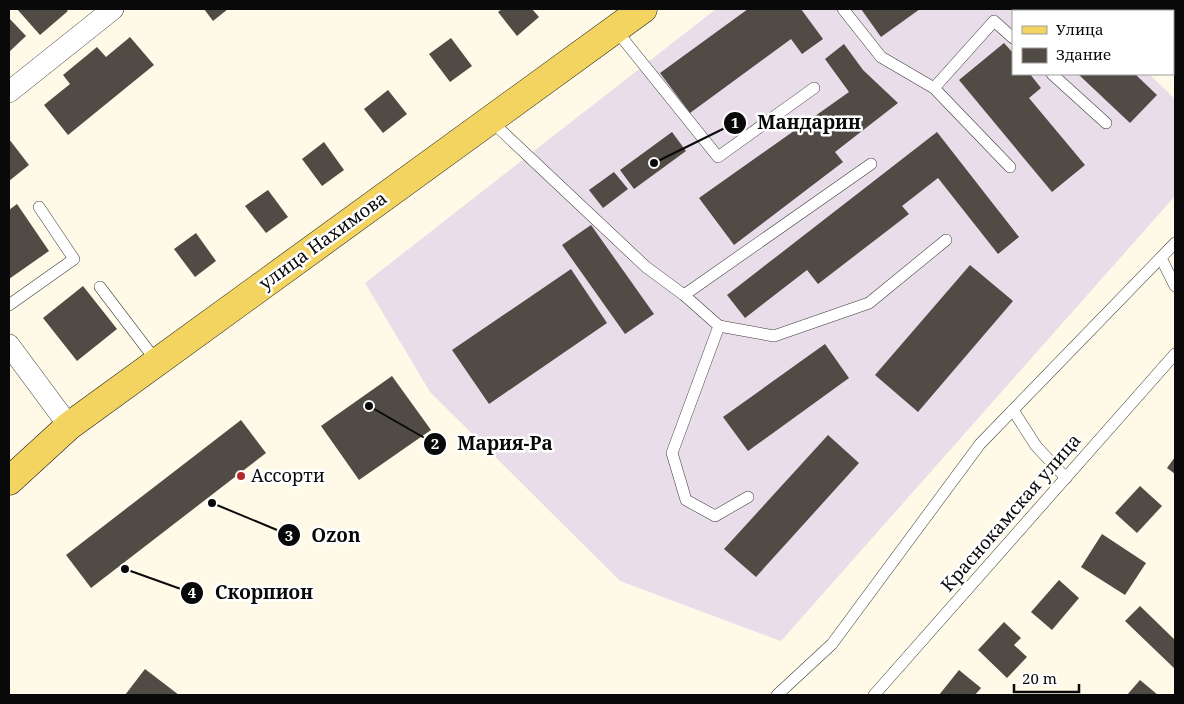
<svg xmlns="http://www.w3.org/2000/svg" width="1184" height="704" font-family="'Noto Serif',serif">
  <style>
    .industrial { fill: #e8dde9 }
    .building { fill: #514b46 }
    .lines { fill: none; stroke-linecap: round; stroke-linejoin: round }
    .lane-casing { stroke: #3c3c3c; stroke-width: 12 }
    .street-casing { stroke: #3c3c3c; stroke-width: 22 }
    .primary-casing { stroke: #1a1a1a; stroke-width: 29 }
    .lane { stroke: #fff; stroke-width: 11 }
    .street { stroke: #fff; stroke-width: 21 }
    .primary { stroke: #f3d461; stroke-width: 28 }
    .poi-dot { fill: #b3282b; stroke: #fff; stroke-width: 2 }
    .labels { text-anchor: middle; stroke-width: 5; stroke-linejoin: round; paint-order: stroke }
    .street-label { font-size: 18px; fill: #090909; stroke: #fff }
    .poi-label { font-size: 18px; fill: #090909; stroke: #fff; text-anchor: start }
    .leader { fill: none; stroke: #090909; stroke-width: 2 }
    .callout-dot { fill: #090909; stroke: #fff; stroke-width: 2 }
    .mark-label { font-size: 15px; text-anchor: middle; font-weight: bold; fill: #fff }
    .callout-label { font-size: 19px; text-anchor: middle; font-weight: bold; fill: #090909; stroke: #fff; stroke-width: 5; stroke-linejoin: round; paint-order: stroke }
  </style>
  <rect width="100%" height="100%" fill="#fefae7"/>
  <polygon class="industrial" points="716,9 1082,9 1084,11 1013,11 1013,74 1149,74 1175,99 1175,196 781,641 620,581 430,392 365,283"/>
  <g class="building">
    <polygon points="17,9 65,9 68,11 40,35"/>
    <polygon points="204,9 228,9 213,21"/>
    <polygon points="502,9 532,9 539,17 517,36 498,12"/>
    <polygon points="748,9 801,9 823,39 802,54 791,39 690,113 660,73"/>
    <polygon points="861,9 920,9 881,37"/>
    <polygon points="1010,9 1067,9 1070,11 1013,11"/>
    <polygon points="9,18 26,36 9,52"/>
    <polygon points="130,37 154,65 68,135 44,105 70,84 63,75 97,47 106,57"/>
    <polygon points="451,38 472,66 450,82 429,54"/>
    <polygon points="1004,43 1013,53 1013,74 1030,74 1041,88 1029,98 1085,165 1052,192 959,80"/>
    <polygon points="844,44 863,70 898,103 835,152 843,162 734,245 699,198 849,92 825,59"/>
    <polygon points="1078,74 1135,74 1157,95 1130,123"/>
    <polygon points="388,90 407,114 383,133 364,109"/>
    <polygon points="672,132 686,151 634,189 620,170"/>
    <polygon points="937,132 1019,237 998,254 938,178 902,206 909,214 818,284 807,270 745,318 727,295"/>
    <polygon points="9,139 29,165 9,181"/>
    <polygon points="324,142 344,170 322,186 302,159"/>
    <polygon points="614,172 628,189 603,208 589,190"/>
    <polygon points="268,190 288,217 266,233 245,206"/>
    <polygon points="17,204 49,251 9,279 9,210"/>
    <polygon points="591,225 654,314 625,334 562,245"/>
    <polygon points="196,233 216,261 195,277 174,249"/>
    <polygon points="970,265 1013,301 918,412 875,375"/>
    <polygon points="571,269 607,323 489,404 452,350"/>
    <polygon points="83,286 117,329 77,361 43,318"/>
    <polygon points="825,344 849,378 748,451 723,417"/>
    <polygon points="392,376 431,430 359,480 321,426"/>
    <polygon points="241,420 266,453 91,588 66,555"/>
    <polygon points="828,435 859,463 756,577 724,549"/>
    <polygon points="1175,457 1175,474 1167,468"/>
    <polygon points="1140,486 1162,506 1137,533 1115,513"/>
    <polygon points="1102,534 1146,563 1125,595 1081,567"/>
    <polygon points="1059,580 1079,598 1052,630 1031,612"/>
    <polygon points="1140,606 1175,640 1175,669 1125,621"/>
    <polygon points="1004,622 1021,638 1014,645 1027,657 1007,678 978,650"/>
    <polygon points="145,669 179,695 125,695"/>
    <polygon points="959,670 981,688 975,695 939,695"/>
    <polygon points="1140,680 1158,695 1127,695"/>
  </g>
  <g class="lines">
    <defs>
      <g id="lane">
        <polyline points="843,9 881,57 934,88 1010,167"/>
        <polyline points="615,29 718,157 814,88"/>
        <polyline points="1052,74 1106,123"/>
        <polyline points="934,88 994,21 1013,38"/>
        <polyline points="490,120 646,267 684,295 719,326 672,453 686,500 715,516 748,497"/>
        <polyline points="1161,258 1175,286"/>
        <polyline points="100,287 157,362"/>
        <polyline points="684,295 871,164"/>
        <polyline points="9,305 74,259 39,207"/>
        <polyline points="719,326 774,336 869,303 946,240"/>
        <polyline points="1013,410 1036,446 1066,478"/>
        <polyline points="777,695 832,644 980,444 1175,243"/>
        <polyline points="874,695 1175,354"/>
      </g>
      <g id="street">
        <polyline points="9,92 113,9"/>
        <polyline points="9,345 69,426"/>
      </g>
      <polyline id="primary" points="9,481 69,426 643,9"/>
    </defs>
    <use href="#lane" class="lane-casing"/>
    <use href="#street" class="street-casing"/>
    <use href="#primary" class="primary-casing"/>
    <use href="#lane" class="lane"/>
    <use href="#street" class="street"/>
    <use href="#primary" class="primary"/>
  </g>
  <circle class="poi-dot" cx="241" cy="476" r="5"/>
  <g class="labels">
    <g class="street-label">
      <text transform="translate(323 241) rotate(-36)" y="6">улица Нахимова</text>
      <text transform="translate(1011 513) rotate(-49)" y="6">Краснокамская улица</text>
    </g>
    <g class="poi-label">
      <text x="251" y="482">Ассорти</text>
    </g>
  </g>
  <path class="leader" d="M654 163L735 123M369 406L435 444M212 503L289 535M125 569L192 593"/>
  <g class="callout-dot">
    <circle cx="654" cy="163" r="5"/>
    <circle cx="369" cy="406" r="5"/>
    <circle cx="212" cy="503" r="5"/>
    <circle cx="125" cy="569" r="5"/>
    <circle cx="735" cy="123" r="12"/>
    <circle cx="435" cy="444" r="12"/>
    <circle cx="289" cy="535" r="12"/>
    <circle cx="192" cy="593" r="12"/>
  </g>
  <g class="mark-label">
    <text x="735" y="128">1</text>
    <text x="435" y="449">2</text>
    <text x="289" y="541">3</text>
    <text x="192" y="598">4</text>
  </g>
  <g class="callout-label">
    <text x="809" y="129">Мандарин</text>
    <text x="505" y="450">Мария-Ра</text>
    <text x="336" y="542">Ozon</text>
    <text x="264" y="599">Скорпион</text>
  </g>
  <rect width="1184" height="704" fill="none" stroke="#090909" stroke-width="20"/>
  <rect x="1012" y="10" width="162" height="65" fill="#ffffff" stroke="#9d9d9d"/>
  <rect x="1022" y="26" width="25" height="8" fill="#f3d461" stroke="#9d9d9d"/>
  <text x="1056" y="35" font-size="15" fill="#090909">Улица</text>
  <rect x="1022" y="48" width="25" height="15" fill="#514b46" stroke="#9d9d9d"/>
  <text x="1056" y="60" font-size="15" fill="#090909">Здание</text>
  <path d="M1014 684v8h65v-8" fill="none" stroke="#090909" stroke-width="2.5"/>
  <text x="1022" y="684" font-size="15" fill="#090909" stroke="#ffffff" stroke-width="4" paint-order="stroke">20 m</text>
</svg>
